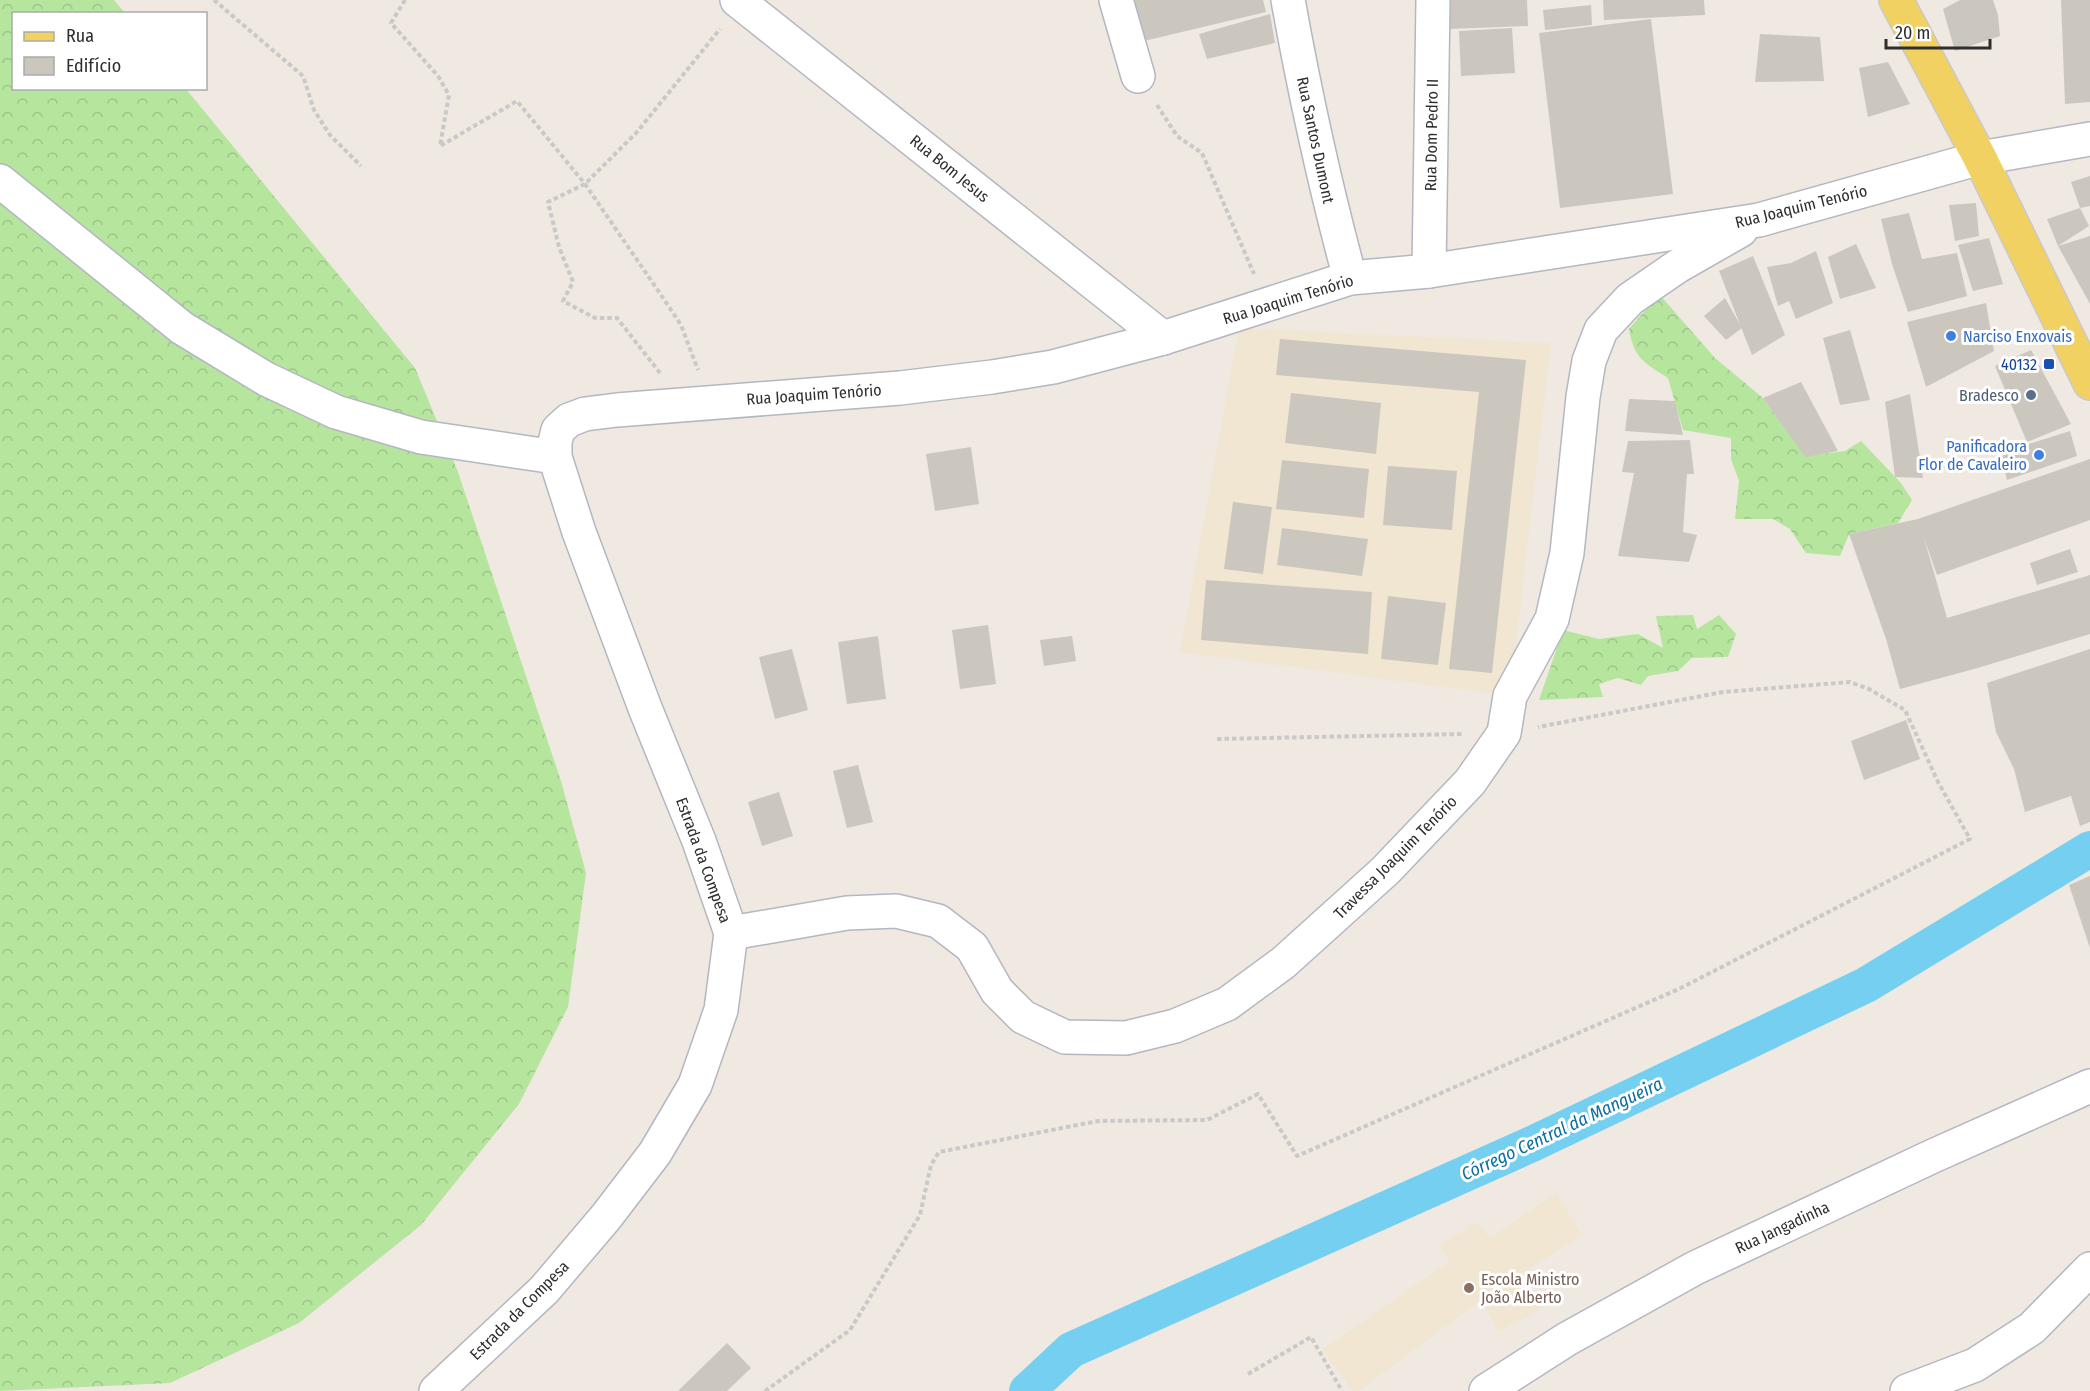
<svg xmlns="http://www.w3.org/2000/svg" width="2090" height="1391" font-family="'Fira Sans Condensed',sans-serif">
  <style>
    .education { fill: #f0e6d1 }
    .forest { fill: url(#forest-crowns) }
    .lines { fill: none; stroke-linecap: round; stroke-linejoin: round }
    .canal { stroke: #75cff0; stroke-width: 36 }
    .building { fill: #cbc7bf }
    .minor-casing { stroke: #b4b7c1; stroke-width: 36 }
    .major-casing { stroke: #c9c9c9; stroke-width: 36 }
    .path { stroke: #c9c9c9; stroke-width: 4; stroke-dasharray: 4.5 3; stroke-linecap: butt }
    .minor { stroke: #fff; stroke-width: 33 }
    .major { stroke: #f2d163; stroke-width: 33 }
    .shop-dot { fill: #3f7fe0; stroke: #fff; stroke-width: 2 }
    .transit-dot { fill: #1a4fb4; stroke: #fff; stroke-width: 2 }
    .service-dot { fill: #5c6f8a; stroke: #fff; stroke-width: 2 }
    .education-dot { fill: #8d6e63; stroke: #fff; stroke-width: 2 }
    .labels { text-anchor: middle; stroke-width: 6; stroke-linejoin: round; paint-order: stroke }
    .street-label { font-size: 16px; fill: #2e2e2e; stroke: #fff }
    .shop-label { font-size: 16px; fill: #366cbe; stroke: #fff; text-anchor: start }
    .transit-label { font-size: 16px; fill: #164399; stroke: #fff; text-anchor: end }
    .service-label { font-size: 16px; fill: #4e5e75; stroke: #fff; text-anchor: end }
    .education-label { font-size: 16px; fill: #785e54; stroke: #fff; text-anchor: start }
    .water-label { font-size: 18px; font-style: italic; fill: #0d6fa3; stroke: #fff }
  </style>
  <defs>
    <pattern id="forest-crowns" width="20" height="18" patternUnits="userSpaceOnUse" patternTransform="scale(1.5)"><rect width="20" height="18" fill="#b6e59e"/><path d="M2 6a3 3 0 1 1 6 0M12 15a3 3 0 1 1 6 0" fill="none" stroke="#9dc588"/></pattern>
  </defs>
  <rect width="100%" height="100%" fill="#efe9e1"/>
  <g class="education">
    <polygon points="1239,328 1551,343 1510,696 1180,652"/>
    <polygon points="1556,1193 1582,1235 1518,1276 1540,1310 1498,1332 1481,1300 1359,1391 1353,1391 1322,1350 1450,1261 1439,1246 1476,1222 1490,1238"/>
  </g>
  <g class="forest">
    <polygon points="0,0 114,0 125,13 14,14 14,88 186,89 415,368 458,472 561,781 586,873 568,1007 519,1104 421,1225 299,1323 170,1383 0,1391"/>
    <path d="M 1659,294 L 1715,358 L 1763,398 L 1805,456 L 1845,451 L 1861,441 L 1901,483 L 1912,500 L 1898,523 L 1849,534 L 1840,556 L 1806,553 L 1790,529 L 1773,519 L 1735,519 L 1739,481 L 1731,459 L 1731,438 L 1683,430 L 1668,378 C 1644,363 1634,358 1629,329 Z"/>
    <polygon points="1693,615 1697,629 1719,615 1736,634 1728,657 1692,658 1678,671 1648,676 1641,685 1618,678 1599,684 1603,697 1539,700 1563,630 1599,639 1638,634 1663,648 1656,616"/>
  </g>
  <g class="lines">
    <polyline class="canal" points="1027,1391 1071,1350 1532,1144 1866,985 2090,849"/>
  </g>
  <g class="building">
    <polygon points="1134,0 1263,0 1266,12 1144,41"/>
    <polygon points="1448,0 1527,0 1528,26 1449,29"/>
    <polygon points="1603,0 1704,0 1705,15 1604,20"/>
    <polygon points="1960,0 1993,0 1998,15 2000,36 1955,51 1943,9"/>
    <polygon points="2061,0 2090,0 2090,102 2065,104"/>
    <polygon points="1591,5 1592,25 1545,30 1543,10"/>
    <polygon points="1270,14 1275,43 1207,59 1199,34"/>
    <polygon points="1651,19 1673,194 1560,208 1539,33"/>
    <polygon points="1512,28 1515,73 1461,76 1459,31"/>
    <polygon points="1760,34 1820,37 1824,81 1755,82"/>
    <polygon points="1888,62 1910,104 1868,117 1859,68"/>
    <polygon points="2090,176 2090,206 2080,208 2071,182"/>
    <polygon points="1976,203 1979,236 1955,241 1949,205"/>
    <polygon points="2080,208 2089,226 2058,246 2047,219"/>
    <polygon points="1909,213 1922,259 1957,253 1967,296 1908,312 1892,264 1881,219"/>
    <polygon points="2090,236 2090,304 2058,246"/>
    <polygon points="1989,238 2003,284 1973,291 1958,245"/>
    <polygon points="1856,244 1876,288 1840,299 1828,257"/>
    <polygon points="1816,251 1833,303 1796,319 1789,301 1778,306 1767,267 1791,263"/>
    <polygon points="1753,256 1785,335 1752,355 1719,271"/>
    <polygon points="1725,298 1742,328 1726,340 1704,316"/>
    <polygon points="1986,303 1994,351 1926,387 1907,322"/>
    <polygon points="1850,330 1870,400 1840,405 1823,338"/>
    <polygon points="1280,339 1526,360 1492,673 1449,669 1479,392 1276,375"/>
    <polygon points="2031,350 2071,424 2027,442 1995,366"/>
    <polygon points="1801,382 1838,451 1805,457 1763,398"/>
    <polygon points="1291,393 1381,403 1376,454 1285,443"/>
    <polygon points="1910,394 1923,478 1895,477 1885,402"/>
    <polygon points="1629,399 1675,401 1683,435 1625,431"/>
    <polygon points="2070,431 2077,456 2007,480 2000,453"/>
    <polygon points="1690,440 1694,474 1687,474 1683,532 1697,535 1689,562 1618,556 1634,473 1622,472 1628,441"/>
    <polygon points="971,447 979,504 935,511 926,454"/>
    <polygon points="2090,459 2090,520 1937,575 1924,538 1947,618 2090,575 2090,634 1974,669 1900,689 1886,639 1849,534 1918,519"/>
    <polygon points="1282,460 1369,469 1364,518 1276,509"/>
    <polygon points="1388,466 1457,471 1452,530 1383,525"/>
    <polygon points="1233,502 1272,507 1263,574 1224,569"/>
    <polygon points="1282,528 1368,539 1362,576 1277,565"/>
    <polygon points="2070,549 2078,572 2037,585 2030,563"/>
    <polygon points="1206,580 1372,592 1368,654 1201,640"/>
    <polygon points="1388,596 1446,603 1438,665 1381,659"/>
    <polygon points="988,625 996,684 960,689 952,630"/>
    <polygon points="878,636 886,699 847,704 838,642"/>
    <polygon points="1072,636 1076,661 1044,666 1040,640"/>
    <polygon points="792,649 808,710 775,719 759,657"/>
    <polygon points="2090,649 2090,822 2080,826 2071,796 2025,812 2014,769 1996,732 1987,683"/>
    <polygon points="1906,720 1920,759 1864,780 1851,741"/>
    <polygon points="858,765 873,822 847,828 833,771"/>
    <polygon points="779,792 793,836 762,846 748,802"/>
    <polygon points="2090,876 2090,948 2069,885"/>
    <polygon points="727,1343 751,1368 727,1391 678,1391"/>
  </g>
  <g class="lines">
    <defs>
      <g id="minor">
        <polyline points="737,0 1163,338"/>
        <polyline points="1116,0 1138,76"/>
        <path d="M 1288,0 C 1305,94 1325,186 1350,278"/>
        <polyline points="0,181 182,328 266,379 336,412 421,437 555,457"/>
        <polyline points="1429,271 1433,0"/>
        <polyline points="731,933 847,913 896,911 938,921 972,947 997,991 1023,1017 1065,1037 1126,1038 1175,1026 1227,1004 1283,963 1385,871 1470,782 1504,733 1510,696 1552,619 1567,553 1583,397 1589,361 1601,330 1630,299 1678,266 1741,230"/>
        <polyline points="436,1391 544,1290 606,1217 655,1153 695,1085 721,1010 731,933 699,841 645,708 579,532 555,457 555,442 558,430 569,420 585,414 617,410 900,388 992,377 1053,367 1163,338 1350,278 1429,271 1759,220 1980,158 2090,139"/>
        <polyline points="1486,1391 1567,1339 1695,1268 1933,1156 2090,1086"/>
        <polyline points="1907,1391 1975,1365 2032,1328 2090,1269"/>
      </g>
      <polyline id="major" points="1896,0 1980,158 2090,383"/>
    </defs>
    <use href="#minor" class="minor-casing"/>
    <use href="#major" class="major-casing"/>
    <g class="path">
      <polyline points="214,0 303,76 314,110 330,135 361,166"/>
      <polyline points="405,0 391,23 438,76 449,95 440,146 517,101 585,184 659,292 681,325 698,370"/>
      <polyline points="1157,105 1177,136 1202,153 1254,274"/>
      <polyline points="660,373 617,318 595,318 563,301 573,282 559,247 548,202 585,184 637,132 720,29"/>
      <polyline points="1217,739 1462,734"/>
      <polyline points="1248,1374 1311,1337 1342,1391"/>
      <polyline points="765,1391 850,1330 920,1215 931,1165 939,1152 1098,1121 1207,1120 1258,1094 1297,1156 1679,989 1970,839 1938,782 1905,710 1869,689 1850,682 1723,692 1538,727"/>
    </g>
    <use href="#minor" class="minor"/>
    <use href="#major" class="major"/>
  </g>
  <g class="shop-dot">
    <circle cx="1951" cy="336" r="6"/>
    <circle cx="2039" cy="455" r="6"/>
  </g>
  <rect class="transit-dot" x="2043" y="358" width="12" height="12" rx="3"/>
  <circle class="service-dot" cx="2031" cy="395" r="6"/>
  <circle class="education-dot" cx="1469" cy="1288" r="6"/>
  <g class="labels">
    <g class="street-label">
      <text transform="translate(1431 135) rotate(-89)" y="6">Rua Dom Pedro II</text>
      <text transform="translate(1316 140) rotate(78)" y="6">Rua Santos Dumont</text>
      <text transform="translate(950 168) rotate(39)" y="6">Rua Bom Jesus</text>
      <text transform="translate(1801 206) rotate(-14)" y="6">Rua Joaquim Tenório</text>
      <text transform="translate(1288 299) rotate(-17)" y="6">Rua Joaquim Tenório</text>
      <text transform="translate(814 394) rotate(-4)" y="6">Rua Joaquim Tenório</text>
      <text transform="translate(1395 857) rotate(-45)" y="6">Travessa Joaquim Tenório</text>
      <text transform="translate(704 860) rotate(70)" y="6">Estrada da Compesa</text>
      <text transform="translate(1782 1227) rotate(-25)" y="6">Rua Jangadinha</text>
      <text transform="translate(519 1310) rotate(-45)" y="6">Estrada da Compesa</text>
    </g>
    <g class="shop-label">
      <text x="1963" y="342">Narciso Enxovais</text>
      <text x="2027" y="452" text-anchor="end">Panificadora<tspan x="2027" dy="18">Flor de Cavaleiro</tspan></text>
    </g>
    <g class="transit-label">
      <text x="2037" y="370">40132</text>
    </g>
    <g class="service-label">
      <text x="2019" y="401">Bradesco</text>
    </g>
    <g class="education-label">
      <text x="1481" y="1285">Escola Ministro<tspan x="1481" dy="18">João Alberto</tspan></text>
    </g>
    <g class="water-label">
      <text transform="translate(1562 1129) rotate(-25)" y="6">Córrego Central da Mangueira</text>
    </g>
  </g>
  <rect x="12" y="12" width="195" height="78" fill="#ffffff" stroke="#ababab" stroke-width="1.5"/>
  <rect x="24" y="32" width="30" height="9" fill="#f2d163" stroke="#ababab" stroke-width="1.5"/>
  <text x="66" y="42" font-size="18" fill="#2e2e2e">Rua</text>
  <rect x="24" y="57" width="30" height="18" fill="#cbc7bf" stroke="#ababab" stroke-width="1.5"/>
  <text x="66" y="72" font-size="18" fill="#2e2e2e">Edifício</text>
  <path d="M1886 39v9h104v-9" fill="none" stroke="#2e2e2e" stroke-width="3"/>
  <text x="1895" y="39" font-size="18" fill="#2e2e2e" stroke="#ffffff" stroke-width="4.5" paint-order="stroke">20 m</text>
</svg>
